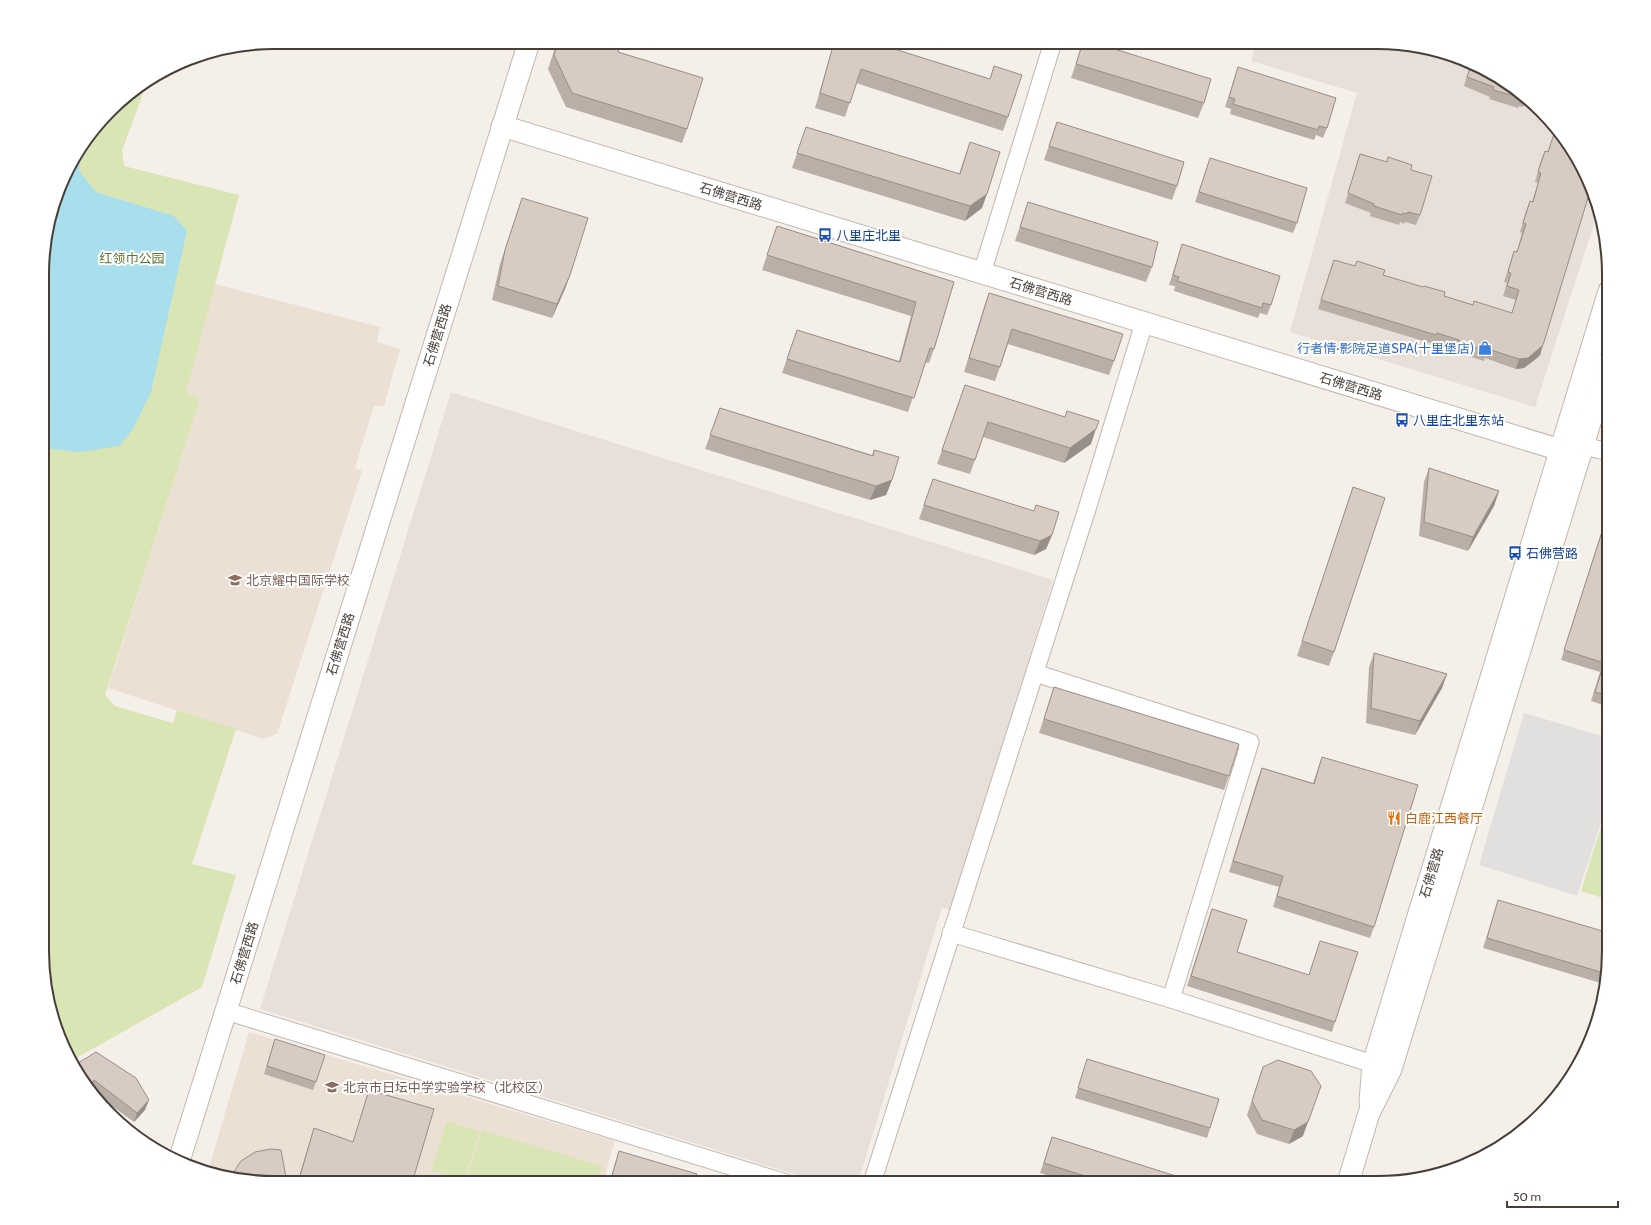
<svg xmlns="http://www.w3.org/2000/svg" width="1651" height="1225" font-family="Cabin,'Noto Sans SC',sans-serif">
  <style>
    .residential { fill: #e7dfd8 }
    .education { fill: #ece0d4 }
    .green { fill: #d9e5b5 }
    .parking { fill: #e2e0de }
    .water { fill: #a9dfed }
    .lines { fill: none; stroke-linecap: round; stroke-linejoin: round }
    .minor-casing { stroke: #c2b7af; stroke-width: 19 }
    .tertiary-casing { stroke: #c2b7af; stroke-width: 23 }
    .minor { stroke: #fff; stroke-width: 17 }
    .tertiary { stroke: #fff; stroke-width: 21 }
    .wall { fill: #baafa7 }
    .shaded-wall { fill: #978e88 }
    .building { fill: #d8cbc2; stroke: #978e88 }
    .labels { text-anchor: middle; stroke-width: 4; stroke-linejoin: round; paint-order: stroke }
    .street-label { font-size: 13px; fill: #473e38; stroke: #fff }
    .transit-label { font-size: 13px; fill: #164399; stroke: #fff; text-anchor: start }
    .park-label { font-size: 13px; fill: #58762e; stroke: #fff }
    .shop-label { font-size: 13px; fill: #366cbe; stroke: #fff; text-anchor: end }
    .education-label { font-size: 13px; fill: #785e54; stroke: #fff; text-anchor: start }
    .food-label { font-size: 13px; fill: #c56008; stroke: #fff; text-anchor: start }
    .rim { fill: none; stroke: #473e38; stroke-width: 2 }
  </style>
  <rect width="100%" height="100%" fill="#f4efe9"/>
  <g class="residential">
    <polygon points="1257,42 1392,42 1465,60 1530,100 1585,172 1598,211 1535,407 1290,332 1357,93 1251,61"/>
    <polygon points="451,392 1053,580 953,911 942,907 861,1173 852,1183 823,1183 260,1009"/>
  </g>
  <g class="education">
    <polygon points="215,284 380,327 377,342 400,349 384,406 374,406 355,468 362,471 277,734 264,739 108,688 200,399 186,393"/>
    <polygon points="249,1032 615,1141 603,1183 259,1183 208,1171"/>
  </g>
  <g class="green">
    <polygon points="146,85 122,151 124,166 239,195 186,393 200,399 105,695 115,706 173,723 177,710 236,729 192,864 236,875 202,987 71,1061 66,1054 43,966 44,244 73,158 121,100"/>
    <polygon points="1603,820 1609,821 1609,900 1581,891"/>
    <polygon points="447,1121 480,1132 464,1180 431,1170"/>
    <polygon points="482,1130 602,1166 597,1183 465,1183"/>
  </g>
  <polygon class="parking" points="1524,713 1609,738 1609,798 1577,896 1479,865"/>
  <polygon class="water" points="84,145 81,154 79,171 96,192 174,216 187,231 151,392 133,429 119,446 80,452 44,448 44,244 73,158"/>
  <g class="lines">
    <defs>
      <g id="minor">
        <polyline points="982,273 1053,42"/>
        <polyline points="1583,446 1609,452"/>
        <polyline points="1035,673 1250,742 1171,999"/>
        <polyline points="951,933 1171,999 1373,1064"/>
        <polyline points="226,1011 786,1183"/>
        <polyline points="872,1183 1087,509 1144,323"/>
      </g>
      <g id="tertiary">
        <polyline points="502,126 1580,456"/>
        <polyline points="1370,1102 1373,1064 1609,291"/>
        <polyline points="179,1161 529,42"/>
        <polyline points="1348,1183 1369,1113 1391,1069 1609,361"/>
      </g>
    </defs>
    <use href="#minor" class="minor-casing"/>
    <use href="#tertiary" class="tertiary-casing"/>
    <use href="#minor" class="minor"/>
    <use href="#tertiary" class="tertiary"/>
  </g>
  <g class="wall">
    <polygon points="557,42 621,42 618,52 687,129 682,143 566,107 548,69"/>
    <polygon points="834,42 872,42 990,79 994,66 1008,117 1003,131 856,83 845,117 815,108"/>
    <polygon points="1083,42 1204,103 1198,118 1071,78"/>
    <polygon points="1471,63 1530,100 1536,107 1535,108 1524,105 1523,107 1519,106 1518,108 1489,99 1490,97 1464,86"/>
    <polygon points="1238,67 1327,128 1323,138 1316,135 1314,140 1230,114 1231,109 1225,107"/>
    <polygon points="1057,122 1177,186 1172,200 1044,160"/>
    <polygon points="806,127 959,174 970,142 982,208 965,221 792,168"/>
    <polygon points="1554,134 1543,345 1540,355 1537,358 1524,368 1516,369 1485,358 1484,361 1455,352 1456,350 1433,343 1433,344 1318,309 1334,260 1383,275 1444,296 1473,305 1512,313 1516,300 1503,296 1507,283 1504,282 1514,251 1517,252 1522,233 1520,232 1526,211 1530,201 1532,202 1538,183 1535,182 1541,160 1545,151 1548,151"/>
    <polygon points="1360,154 1411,170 1420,215 1416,225 1405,222 1404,224 1400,222 1399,225 1370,216 1371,213 1345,203"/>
    <polygon points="1210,158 1297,223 1293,233 1195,202"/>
    <polygon points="522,198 570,275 565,289 552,318 492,300 500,264"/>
    <polygon points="1028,202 1152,267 1146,282 1015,241"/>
    <polygon points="777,226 954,282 934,349 929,363 925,362 908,412 782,373 797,330 899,361 911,316 762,270"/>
    <polygon points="1182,244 1271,305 1267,315 1260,313 1258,318 1174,291 1175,286 1169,285"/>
    <polygon points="989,293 1114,361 1109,375 1008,344 995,381 964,372 984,307"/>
    <polygon points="965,385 1091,444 1064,463 983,437 970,474 937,464"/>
    <polygon points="720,408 872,455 874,450 892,480 886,495 870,500 705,449"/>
    <polygon points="1429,468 1499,491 1494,506 1468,551 1419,536 1424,482"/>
    <polygon points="933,479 1052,535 1046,549 1034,555 919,519"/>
    <polygon points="1353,487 1334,652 1329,666 1297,656"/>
    <polygon points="1609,508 1609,707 1591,701 1600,672 1561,660"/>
    <polygon points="1374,653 1447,674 1442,688 1415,735 1366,723 1369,667"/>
    <polygon points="1054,687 1229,776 1224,790 1039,733 1049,702"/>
    <polygon points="1322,757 1374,927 1370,938 1273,907 1279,887 1229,872 1258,778 1262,768 1313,783"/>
    <polygon points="1498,900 1608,966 1604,984 1483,948 1495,910"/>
    <polygon points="1212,909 1237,952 1309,975 1320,941 1335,1022 1332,1032 1187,986"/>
    <polygon points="275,1039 316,1082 313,1090 264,1074"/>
    <polygon points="1087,1059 1210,1128 1207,1138 1075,1098"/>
    <polygon points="75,1065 145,1110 134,1122 98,1096"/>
    <polygon points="1263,1067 1303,1136 1289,1144 1257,1134 1247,1115"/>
    <polygon points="369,1090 412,1183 297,1183 314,1128 353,1142"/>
    <polygon points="1052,1137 1195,1183 1072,1183 1040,1173"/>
    <polygon points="619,1151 694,1183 609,1183"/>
  </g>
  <g class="shaded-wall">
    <polygon points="987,194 982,208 965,221 970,206"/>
    <polygon points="570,275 565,289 552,318 557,304"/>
    <polygon points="1543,345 1540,355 1537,358 1524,368 1516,369 1519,359"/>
    <polygon points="1096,429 1091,444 1064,463 1070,448"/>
    <polygon points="892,480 886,495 870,500 876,486"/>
    <polygon points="1499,491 1494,506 1468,551 1473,537"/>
    <polygon points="1052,535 1046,549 1034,555 1040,541"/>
    <polygon points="1447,674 1442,688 1415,735 1420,721"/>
    <polygon points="94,1080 92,1087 90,1085"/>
    <polygon points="149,1100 145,1110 134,1122 137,1113"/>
    <polygon points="1308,1122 1303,1136 1289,1144 1294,1130"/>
  </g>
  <g class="building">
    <polygon points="558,42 621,42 618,52 703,78 687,129 572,93 554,55"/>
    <polygon points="834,42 872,42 990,79 994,66 1022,75 1008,117 861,69 850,103 820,93"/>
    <polygon points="1083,42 1092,42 1211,79 1204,103 1076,64"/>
    <polygon points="1472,63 1525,97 1523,96 1522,98 1493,90 1494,87 1467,77"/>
    <polygon points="1238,67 1336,98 1327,128 1319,126 1318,130 1233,104 1235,99 1229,97"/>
    <polygon points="1057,122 1184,162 1177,186 1049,146"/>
    <polygon points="806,127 960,174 970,142 1000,152 987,194 970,206 797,153"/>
    <polygon points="1554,134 1557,135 1585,172 1591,188 1543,345 1540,348 1528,358 1519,359 1488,349 1487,351 1459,342 1459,340 1437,333 1436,335 1321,300 1334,260 1355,266 1357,261 1385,270 1383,275 1423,287 1424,286 1445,292 1444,296 1473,305 1474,301 1512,313 1519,290 1507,286 1511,273 1508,272 1514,251 1517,252 1526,224 1523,223 1530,201 1533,202 1541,173 1538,172 1545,151 1548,152"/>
    <polygon points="1360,154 1387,162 1388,157 1412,165 1411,170 1432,176 1420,215 1408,212 1407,214 1403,213 1402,215 1374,206 1374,204 1348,193"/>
    <polygon points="1210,158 1307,188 1297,223 1199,192"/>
    <polygon points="522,198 588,218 570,275 557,304 498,286 505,250"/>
    <polygon points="1028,202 1158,242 1152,267 1020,227"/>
    <polygon points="777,226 954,282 934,349 930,348 914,398 787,359 797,330 900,362 916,302 767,255"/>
    <polygon points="1182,244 1280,276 1271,305 1263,303 1262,308 1177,281 1179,277 1173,275"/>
    <polygon points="989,293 1123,334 1114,361 1012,329 1000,367 969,358"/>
    <polygon points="965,385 1065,417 1067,411 1099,421 1096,429 1070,448 988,422 975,460 942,450"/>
    <polygon points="720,408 873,456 874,450 899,457 892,480 876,486 710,435"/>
    <polygon points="1429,468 1499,491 1473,537 1424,522"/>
    <polygon points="933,479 1034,511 1036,505 1059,512 1052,535 1040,541 924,505"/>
    <polygon points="1353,487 1385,498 1334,652 1302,641"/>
    <polygon points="1609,510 1609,696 1595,692 1604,663 1564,650"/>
    <polygon points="1374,653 1447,674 1420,721 1371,708"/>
    <polygon points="1054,687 1239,744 1229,776 1044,719"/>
    <polygon points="1322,757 1418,785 1374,927 1277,896 1283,876 1233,861 1262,768 1314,784"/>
    <polygon points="1498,900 1609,933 1608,966 1607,974 1487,938"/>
    <polygon points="1212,909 1247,920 1237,952 1309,975 1320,941 1358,952 1335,1022 1191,976"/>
    <polygon points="275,1039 325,1055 316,1082 267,1066"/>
    <polygon points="96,1052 136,1078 149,1100 137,1113 94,1080 90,1085 75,1065"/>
    <polygon points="1087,1059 1219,1099 1210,1128 1078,1088"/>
    <polygon points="1278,1060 1311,1071 1321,1086 1308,1122 1294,1130 1262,1120 1252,1101 1263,1067"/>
    <polygon points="369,1090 434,1109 412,1183 298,1183 314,1128 353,1142"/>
    <polygon points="1052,1137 1195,1182 1195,1183 1107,1183 1044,1163"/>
    <polygon points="271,1149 281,1150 287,1183 259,1183 231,1176 241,1161 255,1152"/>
    <polygon points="619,1151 697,1174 694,1183 610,1183"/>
  </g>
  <defs>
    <symbol id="bus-bare" viewBox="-9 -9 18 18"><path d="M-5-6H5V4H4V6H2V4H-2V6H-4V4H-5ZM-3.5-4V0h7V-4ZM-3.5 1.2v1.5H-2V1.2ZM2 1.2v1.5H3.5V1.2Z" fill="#1a4fb4" stroke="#fff" stroke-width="2.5" paint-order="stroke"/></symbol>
    <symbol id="shop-bare" viewBox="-9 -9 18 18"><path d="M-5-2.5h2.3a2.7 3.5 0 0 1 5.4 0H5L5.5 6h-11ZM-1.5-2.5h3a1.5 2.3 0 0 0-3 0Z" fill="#3f7fe0" stroke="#fff" stroke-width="2.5" paint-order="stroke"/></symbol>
    <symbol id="school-bare" viewBox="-9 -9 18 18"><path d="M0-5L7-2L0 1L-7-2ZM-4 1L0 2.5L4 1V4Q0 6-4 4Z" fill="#8d6e63" stroke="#fff" stroke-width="2.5" paint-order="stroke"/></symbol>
    <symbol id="restaurant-bare" viewBox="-9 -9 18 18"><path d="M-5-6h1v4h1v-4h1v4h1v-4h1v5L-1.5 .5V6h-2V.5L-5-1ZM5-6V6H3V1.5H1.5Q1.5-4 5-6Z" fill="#e8710a" stroke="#fff" stroke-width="2.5" paint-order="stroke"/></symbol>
  </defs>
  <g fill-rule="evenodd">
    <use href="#bus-bare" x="815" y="225" width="20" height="20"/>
    <use href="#shop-bare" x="1475" y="338" width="20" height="20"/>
    <use href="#bus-bare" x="1392" y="410" width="20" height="20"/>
    <use href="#bus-bare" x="1505" y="543" width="20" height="20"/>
    <use href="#school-bare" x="225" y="570" width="20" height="20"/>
    <use href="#restaurant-bare" x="1384" y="808" width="20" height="20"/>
    <use href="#school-bare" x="322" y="1077" width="20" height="20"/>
  </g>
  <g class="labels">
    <g class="street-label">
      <text transform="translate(731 196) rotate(17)" y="5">石佛营西路</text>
      <text transform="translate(1041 291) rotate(17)" y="5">石佛营西路</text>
      <text transform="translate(437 335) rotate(-73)" y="5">石佛营西路</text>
      <text transform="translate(1351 386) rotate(17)" y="5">石佛营西路</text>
      <text transform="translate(340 644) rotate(-73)" y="5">石佛营西路</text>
      <text transform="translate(1431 873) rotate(-73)" y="5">石佛营路</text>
      <text transform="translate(244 953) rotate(-73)" y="5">石佛营西路</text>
    </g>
    <g class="transit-label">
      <text x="836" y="240">八里庄北里</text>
      <text x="1413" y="425">八里庄北里东站</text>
      <text x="1526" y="558">石佛营路</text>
    </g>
    <g class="park-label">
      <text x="132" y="263">红领巾公园</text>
    </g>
    <g class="shop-label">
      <text x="1474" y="353">行者情·影院足道SPA(十里堡店)</text>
    </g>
    <g class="education-label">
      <text x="246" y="585">北京耀中国际学校</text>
      <text x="343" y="1092">北京市日坛中学实验学校（北校区）</text>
    </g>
    <g class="food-label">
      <text x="1405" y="823">白鹿江西餐厅</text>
    </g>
  </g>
  <path d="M0 0H1651V1225H0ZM274 49H1377A225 225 0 0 1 1602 274V951A225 225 0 0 1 1377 1176H274A225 225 0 0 1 49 951V274A225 225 0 0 1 274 49Z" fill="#fff" fill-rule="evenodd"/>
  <path class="rim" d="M274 49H1377A225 225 0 0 1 1602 274V951A225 225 0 0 1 1377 1176H274A225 225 0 0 1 49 951V274A225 225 0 0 1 274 49Z"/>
  <path d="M1507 1201v6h111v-6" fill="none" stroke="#473e38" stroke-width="2"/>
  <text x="1513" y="1201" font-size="12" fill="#473e38" stroke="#ffffff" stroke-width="3" paint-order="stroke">50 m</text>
</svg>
